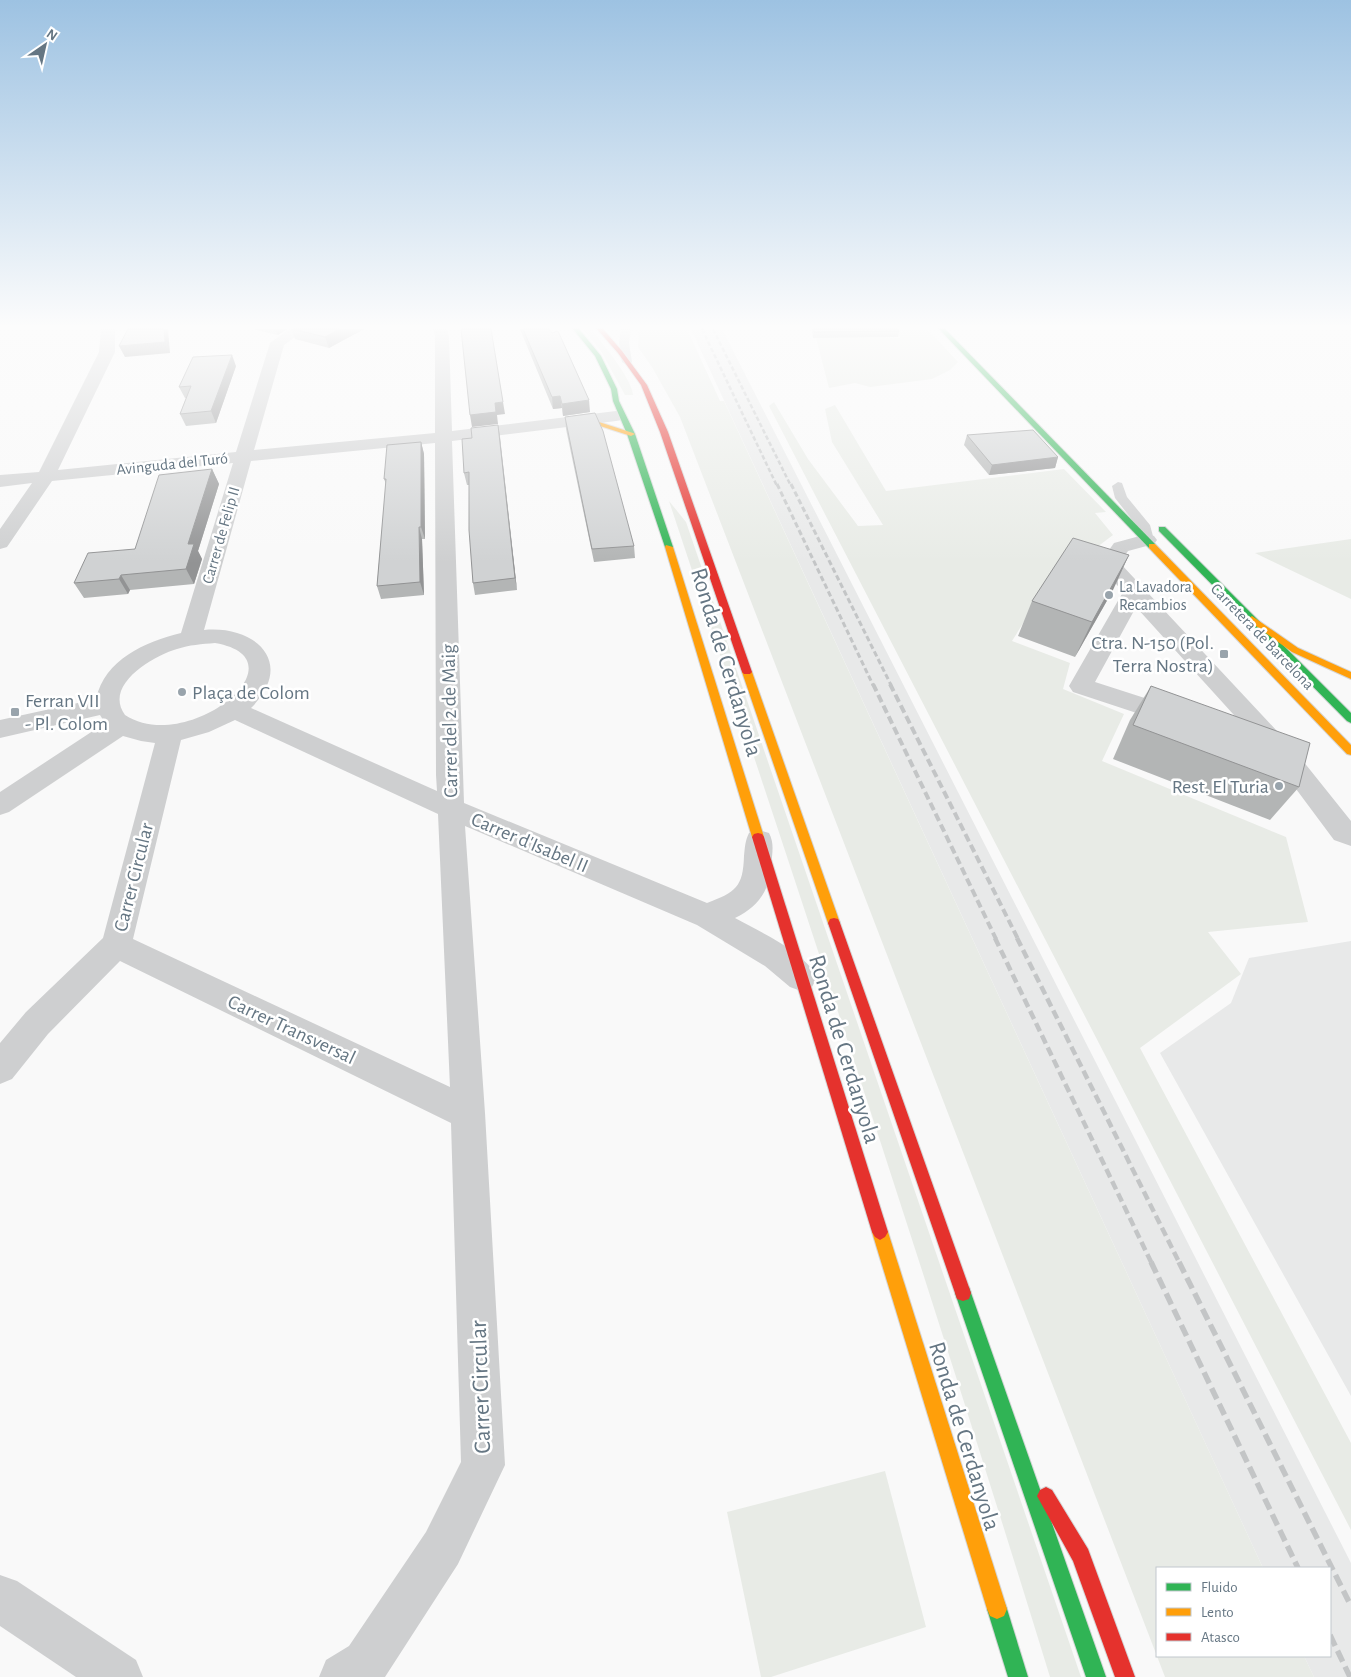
<svg xmlns="http://www.w3.org/2000/svg" width="1351" height="1677" font-family="'Alegreya Sans',sans-serif">
  <style>
    .built { fill: #e8e9e9 }
    .green { fill: #e8ebe6 }
    .lines { fill: none; stroke-linecap: round; stroke-linejoin: round }
    .fast-casing { stroke: #d5d6d7; stroke-width: 2 }
    .slow-casing { stroke: #d5d6d7; stroke-width: 2 }
    .jam-casing { stroke: #d5d6d7; stroke-width: 2 }
    .lane { fill: #cecfd0; fill-rule: evenodd }
    .street { fill: #cecfd0; fill-rule: evenodd }
    .fast { fill: #30b455; fill-rule: evenodd }
    .slow { fill: #ff9f0a; fill-rule: evenodd }
    .jam { fill: #e5322d; fill-rule: evenodd }
    .rail-far4 { stroke: #c3c5c6; stroke-width: 2.5; stroke-dasharray: 4.5 2.5; stroke-linecap: butt }
    .rail-far3 { stroke: #c3c5c6; stroke-width: 3; stroke-dasharray: 5.5 3; stroke-linecap: butt }
    .rail-far2 { stroke: #c3c5c6; stroke-width: 4; stroke-dasharray: 8 4; stroke-linecap: butt }
    .rail-far1 { stroke: #c3c5c6; stroke-width: 4.5; stroke-dasharray: 9 4.5; stroke-linecap: butt }
    .rail { stroke: #c3c5c6; stroke-width: 5.5; stroke-dasharray: 12 5.5; stroke-linecap: butt }
    .wall { fill: #b3b5b5 }
    .shaded-wall { fill: #929394 }
    .building { fill: #d0d2d3; stroke: #929394 }
    .poi-dot { fill: #99a4ac; stroke: #fff; stroke-width: 2 }
    .labels { text-anchor: middle; stroke-width: 5; stroke-linejoin: round; paint-order: stroke }
    .far-street-label { font-size: 16px; fill: #657683; stroke: #fff }
    .far-poi-label { font-size: 16px; fill: #657683; stroke: #fff; text-anchor: start }
    .poi-label { font-size: 20px; fill: #657683; stroke: #fff; text-anchor: end }
    .street-label { font-size: 20px; fill: #657683; stroke: #fff }
    .near-street-label { font-size: 24px; fill: #657683; stroke: #fff }
  </style>
  <rect width="100%" height="100%" fill="#f9f9f9"/>
  <g class="built">
    <polygon points="691,329 722,329 1351,1563 1351,1677 1314,1677 1304,1656 1330,1656 1330,1568 1263,1568"/>
    <polygon points="1351,941 1351,1396 1160,1053 1231,1003 1249,958"/>
  </g>
  <g class="green">
    <path d="M 583,329 L 590,329 C 602,342 632,379 633,395 L 625,395 L 601,351 Z"/>
    <polygon points="643,329 687,329 720,401 724,401 1263,1568 1157,1568 1157,1656 1304,1656 1314,1677 1165,1677 680,417 652,367 638,347 639,330"/>
    <polygon points="897,329 927,329 958,362 950,370 932,379 870,387 855,383 829,388 816,338 900,338"/>
    <polygon points="774,402 808,459 858,526 883,525 832,442 825,409 835,405 886,491 1064,469 1106,512 1095,513 1113,535 1064,572 1057,569 1012,641 1070,663 1063,689 1124,714 1102,761 1286,837 1308,922 1208,932 1241,974 1140,1048 1351,1443 1351,1530 769,406"/>
    <path d="M 669,501 L 686,522 L 1081,1677 L 1050,1677 C 929,1283 799,892 669,501 Z"/>
    <polygon points="1351,539 1351,599 1255,553"/>
    <polygon points="885,1471 926,1627 771,1677 761,1677 727,1512"/>
  </g>
  <g class="lines">
    <defs>
      <g id="fast">
        <polygon points="573,329 579,329 601,356 617,389 619,401 635,434 673,547 672,549 665,547 627,434 613,401 611,389 595,356"/>
        <polygon points="939,329 945,329 1155,544 1155,548 1149,548"/>
        <polygon points="1159,527 1165,527 1351,713 1351,723 1347,721 1159,531"/>
        <polygon points="963,1285 969,1287 971,1293 1106,1677 1086,1677 955,1293 957,1287"/>
        <polygon points="997,1599 1004,1602 1007,1609 1028,1677 1008,1677 987,1609 990,1602"/>
      </g>
      <g id="slow">
        <polygon points="596,421 633,433 635,434 631,436 594,424 594,422"/>
        <polygon points="1149,544 1155,544 1351,745 1351,755 1347,754 1149,548"/>
        <polygon points="666,545 673,547 764,837 762,840 754,840 752,837 665,547"/>
        <polygon points="1252,616 1298,648 1351,672 1351,679 1292,652 1249,621 1248,619"/>
        <polygon points="747,669 752,672 840,923 838,927 834,928 830,927 828,923 742,672"/>
        <polygon points="880,1224 885,1227 888,1232 1007,1609 1004,1616 997,1619 990,1616 987,1609 872,1232 875,1227"/>
      </g>
      <g id="jam">
        <polygon points="597,329 603,329 622,351 647,385 668,432 752,672 750,674 744,674 742,672 660,432 641,385 618,353"/>
        <polygon points="758,833 762,834 764,837 888,1232 885,1237 880,1240 875,1237 872,1232 752,837 754,834"/>
        <polygon points="834,918 838,919 840,923 971,1293 969,1299 963,1301 957,1299 955,1293 828,923 830,919"/>
        <polygon points="1046,1487 1052,1490 1088,1549 1135,1677 1115,1677 1073,1561 1037,1496 1040,1490"/>
      </g>
    </defs>
    <use href="#fast" class="fast-casing"/>
    <use href="#slow" class="slow-casing"/>
    <use href="#jam" class="jam-casing"/>
    <g class="lane">
      <polygon points="621,329 631,329 629,343 632,362 627,365 622,362 619,343"/>
      <polygon points="1118,482 1122,483 1127,497 1150,525 1154,540 1152,543 1142,543 1137,526 1115,498 1112,486"/>
    </g>
    <g class="street">
      <path d="M 101,329 L 115,329 L 115,352 L 58,470 L 236,452 L 270,343 L 289,329 L 306,329 L 284,345 L 254,450 L 435,433 L 435,336 L 433,329 L 447,329 L 449,336 L 452,431 L 616,411 L 622,412 L 624,416 L 622,420 L 616,421 L 452,441 L 464,803 L 707,903 C 736,892 743,887 744,856 C 745,847 745,841 749,833 L 759,830 L 769,833 C 773,841 773,847 772,857 C 772,885 762,905 735,918 C 760,932 804,951 817,977 L 812,987 L 801,991 L 790,987 L 765,966 L 697,925 L 465,826 L 485,1113 L 505,1465 L 458,1564 L 385,1677 L 319,1677 L 326,1660 L 349,1646 L 426,1532 L 461,1462 L 451,1123 L 120,961 L 48,1034 L 12,1079 L 0,1084 L 0,1043 L 26,1012 L 103,938 L 155,743 L 141,741 L 123,736 L 9,812 L 0,815 L 0,792 L 105,723 L 100,715 L 0,738 L 0,720 L 96,699 C 105,659 145,642 181,633 L 233,463 L 52,481 L 7,547 L 0,549 L 0,529 L 32,483 L 0,487 L 0,475 L 39,472 L 99,352 ZM 435,443 L 436,775 L 437,791 L 251,708 C 296,663 256,625 204,630 L 251,461 ZM 215,643 C 307,659 188,756 125,715 C 103,685 153,656 177,649 C 189,645 202,644 215,643 ZM 235,720 L 438,814 L 450,1087 L 133,939 L 181,740 L 209,732 Z"/>
      <polygon points="1147,534 1154,536 1157,540 1154,544 1128,551 1120,563 1291,746 1351,821 1351,846 1334,840 1273,758 1136,607 1095,682 1185,711 1188,717 1185,723 1176,726 1073,692 1069,686 1123,592 1099,564 1114,543"/>
      <polygon points="0,1575 17,1581 136,1660 143,1677 76,1677 0,1626"/>
    </g>
    <use href="#fast" class="fast"/>
    <use href="#slow" class="slow"/>
    <use href="#jam" class="jam"/>
    <g class="rail-far4">
      <polyline points="702,329 777,486"/>
      <polyline points="713,329 791,486"/>
    </g>
    <g class="rail-far3">
      <polyline points="777,484 873,685"/>
      <polyline points="791,484 891,685"/>
    </g>
    <g class="rail-far2">
      <polyline points="873,684 996,939"/>
      <polyline points="890,684 1018,939"/>
    </g>
    <g class="rail-far1">
      <polyline points="995,938 1152,1264"/>
      <polyline points="1017,938 1180,1264"/>
    </g>
    <g class="rail">
      <polyline points="1151,1262 1298,1568"/>
      <polyline points="1179,1262 1351,1606"/>
      <polyline points="1330,1635 1350,1677"/>
    </g>
  </g>
  <g class="wall">
    <polygon points="252,329 287,329 278,335"/>
    <polygon points="291,329 364,329 329,348 295,339"/>
    <polygon points="520,329 549,329 590,412 563,416 562,408 553,409"/>
    <polygon points="812,329 898,329 899,331 898,337 813,338"/>
    <polygon points="236,366 216,423 186,426 180,414 186,398 185,398 179,387"/>
    <polygon points="565,417 634,546 635,558 594,562 566,429"/>
    <polygon points="498,425 517,590 475,595 473,583 469,485 467,485 464,473 472,438"/>
    <polygon points="967,435 1058,457 1055,468 989,475 964,445"/>
    <polygon points="421,442 424,454 425,539 422,539 424,595 381,599 377,586 386,484 384,479"/>
    <polygon points="212,469 219,484 198,551 202,559 194,584 130,590 128,594 84,598 74,583 135,549"/>
    <polygon points="1113,590 1075,657 1018,636 1032,601"/>
    <polygon points="1151,686 1299,787 1270,820 1113,759 1130,720"/>
  </g>
  <g class="shaded-wall">
    <polygon points="164,329 168,329 170,353 125,357 119,346"/>
    <polygon points="275,329 287,329 278,335"/>
    <polygon points="340,329 364,329 329,348 325,337"/>
    <polygon points="232,355 236,366 216,423 211,411"/>
    <polygon points="560,396 562,408 553,409 552,397"/>
    <polygon points="589,400 590,412 563,416 562,404"/>
    <polygon points="503,402 505,414 497,415 498,424 472,427 470,415 495,403"/>
    <polygon points="498,425 500,437 517,590 515,578"/>
    <polygon points="421,442 424,454 425,539 421,527"/>
    <polygon points="1058,457 1055,468 989,475 992,465"/>
    <polygon points="212,469 219,484 198,551 202,559 194,584 186,569 188,544"/>
    <polygon points="419,527 422,539 424,595 420,582"/>
    <polygon points="1129,555 1113,590 1075,657 1092,622"/>
    <polygon points="121,575 130,590 128,594 119,579"/>
  </g>
  <g class="building">
    <polygon points="128,329 164,329 165,342 119,346"/>
    <polygon points="293,329 340,329 325,337"/>
    <polygon points="461,329 491,329 503,402 495,403 496,412 470,415"/>
    <polygon points="523,329 549,329 552,333 558,331 589,400 562,404 560,396 552,397"/>
    <polygon points="813,329 898,329 899,331 814,332"/>
    <polygon points="232,355 211,411 180,414 191,386 179,387 193,357"/>
    <polygon points="595,413 603,431 634,546 592,549 565,417"/>
    <polygon points="498,425 515,578 473,583 469,530 469,472 464,473 462,439 472,438 471,428"/>
    <polygon points="1033,430 1058,457 992,465 967,435"/>
    <polygon points="421,442 421,527 419,527 420,582 377,586 386,479 384,479 387,445"/>
    <polygon points="212,469 188,544 194,544 186,569 121,575 119,579 74,583 88,553 135,549 159,475"/>
    <polygon points="1073,538 1129,555 1092,622 1032,601"/>
    <polygon points="1151,686 1310,743 1299,787 1133,725"/>
  </g>
  <linearGradient id="sky" x2="0" y2="1"><stop stop-color="#9dc2e2"/><stop offset="0.58" stop-color="#fcfcfc"/><stop offset="1" stop-color="#fcfcfc" stop-opacity="0"/></linearGradient>
  <rect width="1351" height="563" fill="url(#sky)"/>
  <g class="poi-dot">
    <circle cx="1109" cy="595" r="5"/>
    <rect x="1219" y="649" width="10" height="10" rx="2.5"/>
    <circle cx="182" cy="692" r="5"/>
    <rect x="10" y="707" width="10" height="10" rx="2.5"/>
    <circle cx="1279" cy="786" r="5"/>
  </g>
  <g class="labels">
    <g class="far-street-label">
      <text transform="translate(172 463) rotate(-6)" y="6">Avinguda del Turó</text>
      <text transform="translate(220 535) rotate(-74)" y="6">Carrer de Felip II</text>
      <text transform="translate(1263 636) rotate(46)" y="6">Carretera de Barcelona</text>
    </g>
    <g class="far-poi-label">
      <text x="1119" y="592">La Lavadora<tspan x="1119" dy="18">Recambios</tspan></text>
    </g>
    <g class="poi-label">
      <text x="1214" y="649">Ctra. N-150 (Pol.<tspan x="1214" dy="23">Terra Nostra)</tspan></text>
      <text x="192" y="699" text-anchor="start">Plaça de Colom</text>
      <text x="25" y="707" text-anchor="start">Ferran VII<tspan x="25" dy="23">- Pl. Colom</tspan></text>
      <text x="1269" y="793">Rest. El Turia</text>
    </g>
    <g class="street-label">
      <text transform="translate(449 721) rotate(-91)" y="7">Carrer del 2 de Maig</text>
      <text transform="translate(530 842) rotate(23)" y="7">Carrer d'Isabel II</text>
      <text transform="translate(133 877) rotate(-76)" y="7">Carrer Circular</text>
      <text transform="translate(292 1029) rotate(25)" y="7">Carrer Transversal</text>
    </g>
    <g class="near-street-label">
      <text transform="translate(727 662) rotate(73)" y="8">Ronda de Cerdanyola</text>
      <text transform="translate(845 1049) rotate(73)" y="8">Ronda de Cerdanyola</text>
      <text transform="translate(480 1387) rotate(-92)" y="8">Carrer Circular</text>
      <text transform="translate(965 1436) rotate(73)" y="8">Ronda de Cerdanyola</text>
    </g>
  </g>
  <rect x="1156" y="1567" width="175" height="90" fill="#ffffff" stroke="#c1c8cd"/>
  <rect x="1166" y="1583" width="25" height="8" fill="#30b455" stroke="#c1c8cd"/>
  <text x="1201" y="1592" font-size="15" fill="#657683">Fluido</text>
  <rect x="1166" y="1608" width="25" height="8" fill="#ff9f0a" stroke="#c1c8cd"/>
  <text x="1201" y="1617" font-size="15" fill="#657683">Lento</text>
  <rect x="1166" y="1633" width="25" height="8" fill="#e5322d" stroke="#c1c8cd"/>
  <text x="1201" y="1642" font-size="15" fill="#657683">Atasco</text>
  <g transform="translate(45 45) rotate(34)" stroke="#ffffff" stroke-width="4" paint-order="stroke">
  <path d="M0-4L9 19L0 12L-9 19Z" fill="#657683"/>
  <text y="-8" font-size="14" font-weight="bold" text-anchor="middle" fill="#657683">N</text>
  </g>
</svg>
